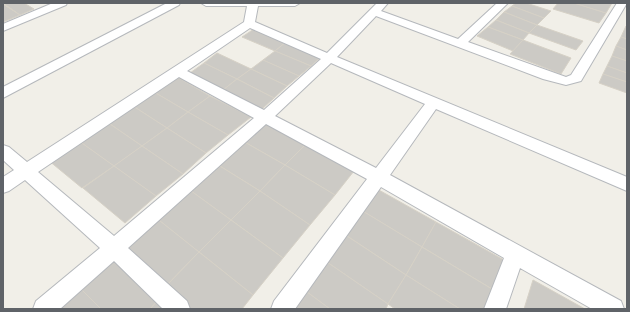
<svg xmlns="http://www.w3.org/2000/svg" width="630" height="312" font-family="'Public Sans',sans-serif">
  <style>
    .building { fill: #cccac5; stroke: #d6d1c6 }
    .lines { fill: none; stroke-linecap: round; stroke-linejoin: round }
    .street-casing { stroke: #b5b8bc; stroke-width: 2 }
    .street { fill: #fff; fill-rule: evenodd }
  </style>
  <rect width="100%" height="100%" fill="#f1efe8"/>
  <g class="building">
    <polygon points="3,3 24,3 34,9 20,15"/>
    <polygon points="516,3 526,3 551,11 544,18 512,6"/>
    <polygon points="558,3 574,3 606,13 599,23 553,9"/>
    <polygon points="574,3 612,3 606,13"/>
    <polygon points="3,4 20,15 3,22"/>
    <polygon points="512,6 544,18 537,25 504,12"/>
    <polygon points="504,12 537,25 529,33 496,20"/>
    <polygon points="496,20 529,33 523,40 488,27"/>
    <polygon points="537,25 583,41 576,50 529,33"/>
    <polygon points="626,26 627,27 627,39 621,37"/>
    <polygon points="488,27 523,40 513,51 477,36"/>
    <polygon points="254,29 286,42 275,51 242,37"/>
    <polygon points="621,37 627,39 627,50 616,46"/>
    <polygon points="523,40 571,58 561,74 510,54"/>
    <polygon points="286,42 321,57 311,66 275,51"/>
    <polygon points="616,46 627,50 627,61 612,56"/>
    <polygon points="275,51 311,66 299,76 263,60"/>
    <polygon points="217,53 251,69 237,79 204,63"/>
    <polygon points="612,56 627,61 627,73 607,66"/>
    <polygon points="263,60 299,76 287,86 251,69"/>
    <polygon points="204,63 237,79 223,90 190,73"/>
    <polygon points="607,66 627,73 627,82 603,74"/>
    <polygon points="251,69 287,86 274,98 237,79"/>
    <polygon points="603,74 627,82 627,93 599,83"/>
    <polygon points="177,77 210,96 188,112 154,92"/>
    <polygon points="237,79 274,98 261,110 223,90"/>
    <polygon points="154,92 188,112 167,128 133,106"/>
    <polygon points="210,96 251,117 228,135 188,112"/>
    <polygon points="133,106 167,128 142,146 107,122"/>
    <polygon points="188,112 228,135 206,153 167,128"/>
    <polygon points="107,122 142,146 114,166 79,141"/>
    <polygon points="262,122 305,145 285,165 241,140"/>
    <polygon points="167,128 206,153 183,174 142,146"/>
    <polygon points="241,140 285,165 260,191 215,163"/>
    <polygon points="79,141 114,166 82,188 48,160"/>
    <polygon points="305,145 354,171 335,195 285,165"/>
    <polygon points="142,146 183,174 156,196 114,166"/>
    <polygon points="215,163 260,191 231,220 187,188"/>
    <polygon points="285,165 335,195 310,225 260,191"/>
    <polygon points="114,166 156,196 125,223 83,188"/>
    <polygon points="187,188 231,220 199,252 155,217"/>
    <polygon points="377,189 436,222 422,247 361,210"/>
    <polygon points="260,191 310,225 283,258 231,220"/>
    <polygon points="361,210 422,247 406,275 344,234"/>
    <polygon points="155,217 199,252 165,287 121,246"/>
    <polygon points="231,220 283,258 253,295 199,252"/>
    <polygon points="436,222 504,260 492,289 422,247"/>
    <polygon points="344,234 406,275 388,304 324,260"/>
    <polygon points="422,247 492,289 484,309 460,309 406,275"/>
    <polygon points="199,252 253,295 242,309 191,309 165,287"/>
    <polygon points="112,257 159,299 150,309 101,309 79,287"/>
    <polygon points="324,260 388,304 386,309 330,309 303,289"/>
    <polygon points="406,275 460,309 395,309 388,304"/>
    <polygon points="533,280 585,309 524,309"/>
    <polygon points="79,287 101,309 54,309"/>
    <polygon points="303,289 330,309 288,309"/>
    <polygon points="159,299 169,309 150,309"/>
  </g>
  <g class="lines">
    <defs>
      <g id="street">
        <polygon points="53,3 67,3 66,5 3,31 3,24"/>
        <polygon points="167,3 180,3 179,5 3,98 3,87"/>
        <path d="M 201,3 L 300,3 L 295,6 L 258,6 L 255,22 L 327,53 L 377,3 L 388,3 L 381,11 L 458,39 L 497,3 L 508,3 L 468,42 L 566,77 L 571,75 L 617,3 L 627,3 L 581,81 L 566,85 L 543,79 L 376,16 L 337,57 L 627,177 L 627,191 L 436,109 L 390,175 L 621,301 L 624,309 L 592,309 L 520,268 L 506,309 L 484,309 L 504,258 L 381,187 L 295,309 L 271,309 L 274,301 L 367,179 L 266,124 L 128,248 L 187,301 L 190,309 L 163,309 L 114,261 L 60,309 L 33,309 L 36,301 L 100,248 L 25,180 L 9,191 L 3,193 L 3,177 L 14,170 L 3,160 L 3,145 L 9,147 L 27,162 L 244,22 L 247,6 L 206,6 ZM 250,28 L 321,59 L 264,110 L 187,71 ZM 331,63 L 425,104 L 376,168 L 275,116 ZM 179,77 L 254,118 L 114,236 L 38,172 Z"/>
      </g>
    </defs>
    <use href="#street" class="street-casing"/>
    <use href="#street" class="street"/>
  </g>
  <rect width="630" height="312" fill="none" stroke="#5f6368" stroke-width="8"/>
</svg>
